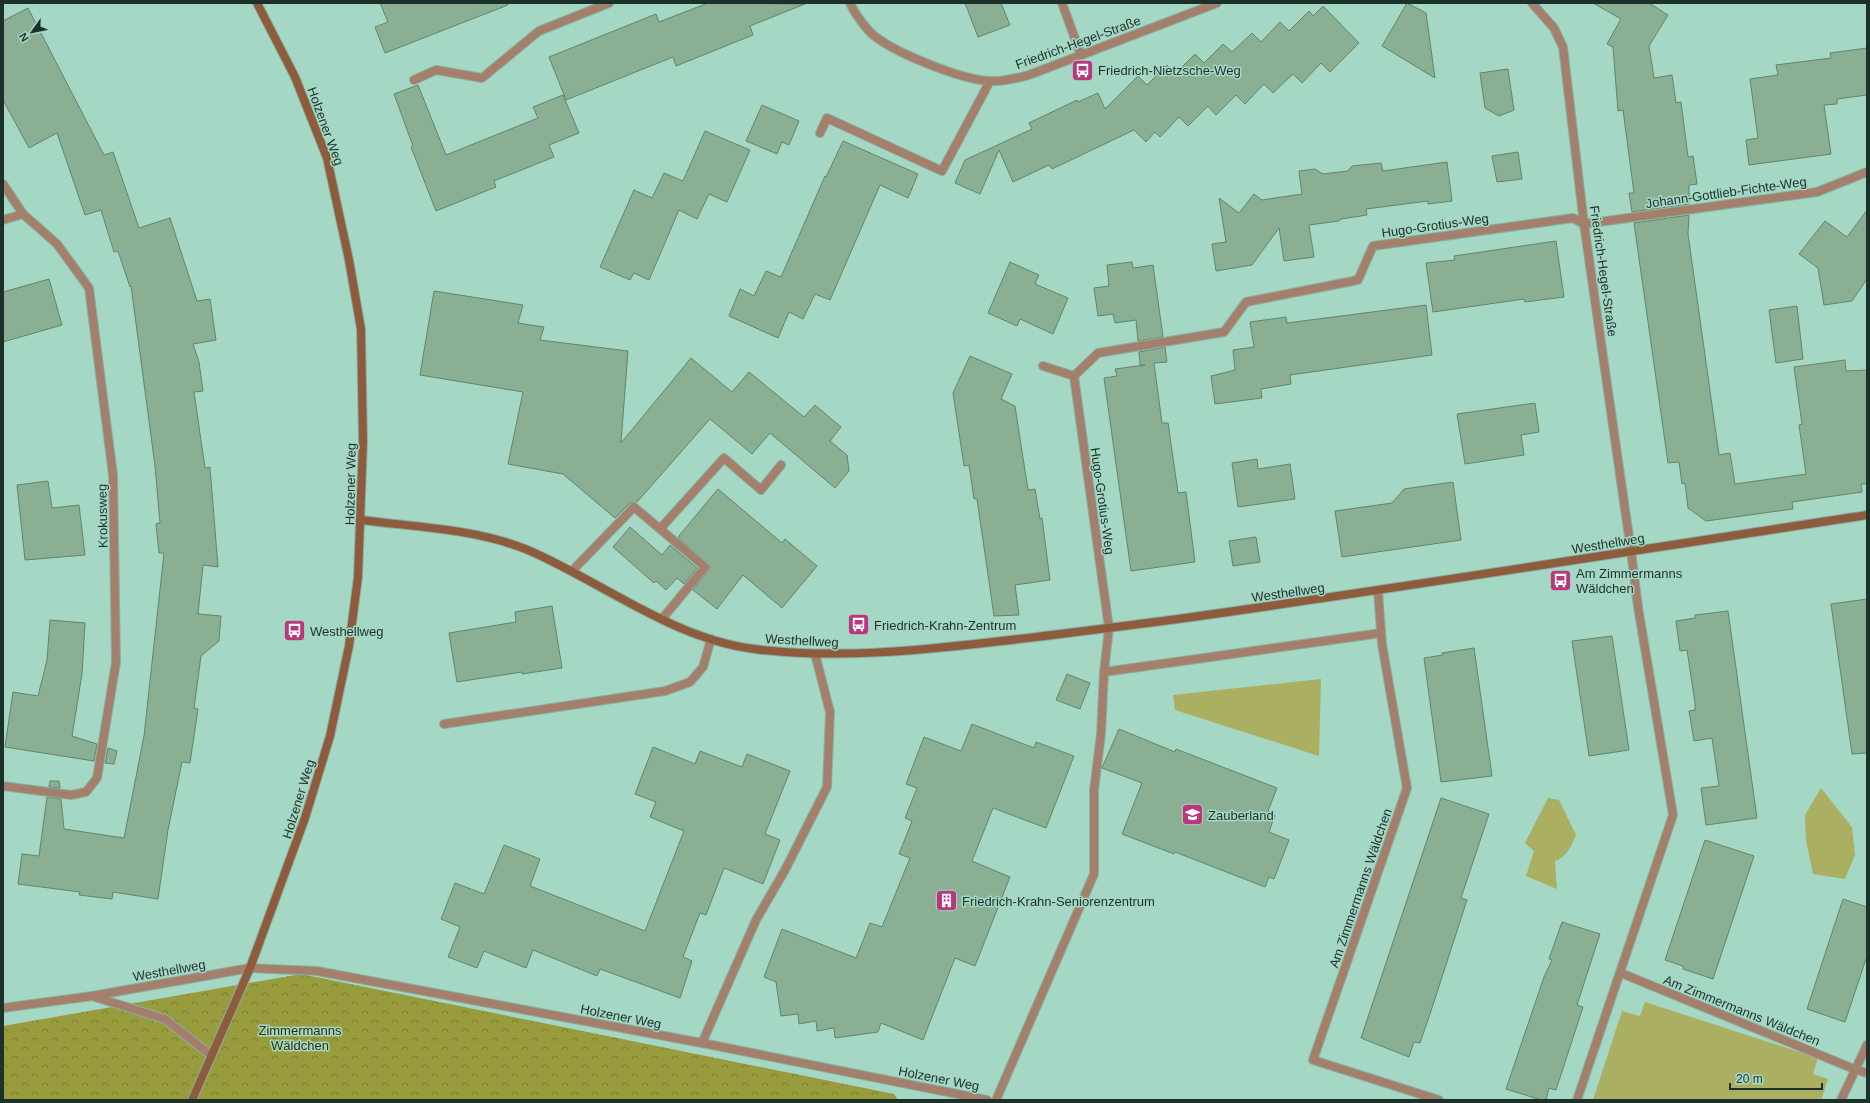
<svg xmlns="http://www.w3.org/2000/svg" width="1870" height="1103" font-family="Helvetica,sans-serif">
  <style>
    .forest { fill: url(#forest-crowns) }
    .green { fill: #abaf61 }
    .building { fill: #8aaf92; stroke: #62856a }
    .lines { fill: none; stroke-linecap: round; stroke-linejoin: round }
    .lane-casing { stroke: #87b2a3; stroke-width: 10 }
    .street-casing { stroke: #87b2a3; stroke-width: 10 }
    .secondary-casing { stroke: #87b2a3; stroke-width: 10 }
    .lane { stroke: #a4806c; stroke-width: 8 }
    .street { stroke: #a4806c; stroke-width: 8 }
    .secondary { stroke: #8e5c3d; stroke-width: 8 }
    .labels { text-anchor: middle; stroke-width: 3; stroke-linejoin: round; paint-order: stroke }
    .street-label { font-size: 13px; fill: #1d312b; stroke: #a5d7c5 }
    .poi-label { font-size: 13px; fill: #1d312b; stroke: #a5d7c5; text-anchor: start }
    .park-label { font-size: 13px; fill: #2f3006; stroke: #a5d7c5 }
  </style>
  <defs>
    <pattern id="forest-crowns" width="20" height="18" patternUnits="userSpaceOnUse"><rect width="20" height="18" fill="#989c3d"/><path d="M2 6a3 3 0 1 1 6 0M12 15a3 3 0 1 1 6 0" fill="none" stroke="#7b8033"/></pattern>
  </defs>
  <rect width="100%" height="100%" fill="#a5d7c5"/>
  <polygon class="forest" points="301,974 894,1094 898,1100 3,1100 3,1026"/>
  <g class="green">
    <polygon points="1321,679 1319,756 1175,710 1173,695"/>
    <polygon points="1821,788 1852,827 1855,855 1845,879 1813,874 1806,841 1805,815"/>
    <path d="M 1548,798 L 1559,800 L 1576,835 C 1571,846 1567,857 1555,861 L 1557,889 L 1526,876 L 1534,851 L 1525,843 Z"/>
    <polygon points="1645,1002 1818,1058 1813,1074 1828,1079 1821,1100 1593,1100 1622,1011 1640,1016"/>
  </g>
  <g class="building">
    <polygon points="380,3 508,3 508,5 385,53 375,27 388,22"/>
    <polygon points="708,3 805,4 750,26 753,35 676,66 673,57 566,100 549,57 656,14 659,22"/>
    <polygon points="965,3 1001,3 1010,25 978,37"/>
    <polygon points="1407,3 1426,13 1435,78 1382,46"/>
    <polygon points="1593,3 1649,3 1668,15 1649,46 1654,78 1672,75 1676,103 1681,102 1688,157 1693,156 1697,184 1689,185 1689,204 1632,212 1629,193 1634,193 1623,110 1618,111 1613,47 1607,44 1621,19"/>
    <polygon points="1323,6 1359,43 1330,72 1321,63 1302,83 1293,74 1273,93 1264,84 1245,104 1236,95 1216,115 1208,106 1188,126 1179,117 1160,137 1155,132 1146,142 1134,130 1052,169 1049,165 1013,182 999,150 980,194 955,183 965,160 1032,129 1029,123 1077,100 1078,102 1098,93 1105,109 1138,76 1147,85 1167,65 1175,74 1195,54 1204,63 1223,44 1232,52 1252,33 1261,42 1280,22 1289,31 1309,11 1313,16"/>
    <polygon points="28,8 104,155 113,152 139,228 170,218 197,301 210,299 216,340 193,344 199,362 203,391 194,392 205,468 210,467 218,567 203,565 198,614 221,616 219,641 201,656 194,708 198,709 190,763 182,762 168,830 158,899 113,892 112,899 79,895 80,892 18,884 22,854 39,856 47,797 61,799 64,829 124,838 144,736 164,553 159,553 156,524 160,523 155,466 131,286 130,287 118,251 114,252 101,210 85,215 57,133 29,148 3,100 3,21"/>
    <polygon points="1867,48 1867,95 1837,99 1837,104 1824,105 1831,154 1749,165 1746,140 1758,138 1750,79 1778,75 1776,65 1831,58 1830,53"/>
    <polygon points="1508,69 1514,110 1499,116 1485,108 1480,73"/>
    <polygon points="418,85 446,155 538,118 533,107 563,95 579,133 549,145 554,157 494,181 496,187 436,211 411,147 413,146 394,94"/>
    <polygon points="762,105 799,121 789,145 782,142 777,154 746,141"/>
    <polygon points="705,131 750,150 727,202 709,194 697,219 679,210 649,280 634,273 630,280 600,267 634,190 652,198 664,173 683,181"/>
    <polygon points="843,141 918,174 908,198 880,185 830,300 815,294 803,319 789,312 778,338 729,316 740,289 754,296 766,271 781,277 825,176 826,177"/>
    <polygon points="1518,152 1522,179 1497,182 1492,156"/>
    <polygon points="1447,162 1452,201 1428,204 1428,201 1366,209 1367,215 1341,219 1339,221 1309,225 1314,257 1284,261 1279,228 1252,265 1216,271 1212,244 1226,242 1219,198 1239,213 1254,194 1262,200 1302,194 1299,171 1315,169 1323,174 1348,171 1352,166 1381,163 1383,171"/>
    <polygon points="1867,210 1867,279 1852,301 1824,305 1818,268 1799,254 1825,221 1847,237"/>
    <polygon points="1689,215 1688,234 1719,455 1730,453 1735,484 1806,474 1799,425 1802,424 1794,367 1845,360 1846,371 1867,370 1867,484 1861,484 1862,492 1792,502 1793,509 1706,521 1688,508 1685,483 1682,484 1679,462 1668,463 1634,223"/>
    <polygon points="1556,241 1564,297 1525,302 1524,299 1433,312 1426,263 1455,260 1454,256"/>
    <polygon points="1010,262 1039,275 1035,284 1068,298 1053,334 1020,319 1017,326 988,313"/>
    <polygon points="1132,262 1133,268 1153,265 1163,337 1138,341 1136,320 1115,323 1113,314 1098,316 1094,288 1109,286 1107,265"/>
    <polygon points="49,279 62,325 3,342 3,292"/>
    <polygon points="434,291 523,305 518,323 544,327 540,340 628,351 621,443 691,358 732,392 749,372 804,417 815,405 841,427 830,441 847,455 849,471 835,488 770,433 752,454 710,419 637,502 630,503 615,518 563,474 508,464 523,392 420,375"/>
    <polygon points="1426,305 1432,355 1290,375 1291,384 1261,389 1262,398 1215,404 1211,376 1235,370 1233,350 1254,347 1250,322 1286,317 1287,323"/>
    <polygon points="1797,306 1803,359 1776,363 1769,310"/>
    <polygon points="1165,347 1167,362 1154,363 1162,423 1168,423 1178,493 1186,492 1195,562 1131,571 1104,378 1117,376 1115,369 1145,365 1140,365 1139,352"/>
    <polygon points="970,356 1012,374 1001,399 1015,406 1028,490 1035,489 1040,519 1042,518 1050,580 1015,585 1019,615 994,616 977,499 974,499 969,465 964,466 953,393"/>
    <polygon points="1535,403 1539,432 1521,435 1524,455 1465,464 1457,414"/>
    <polygon points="1257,459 1258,469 1290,464 1295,499 1238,507 1232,463"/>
    <polygon points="48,481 52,508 79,505 85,555 25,560 17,485"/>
    <polygon points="1453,482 1461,540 1342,557 1335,511 1392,503 1404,489"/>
    <polygon points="718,489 782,543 785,539 817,566 782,608 743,575 717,609 693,590 709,570 710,566 678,537"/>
    <polygon points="630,527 662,555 670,545 697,568 684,584 677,578 666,590 656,581 654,583 613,547"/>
    <polygon points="1256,537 1260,562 1233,566 1229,541"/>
    <polygon points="1867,599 1867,753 1852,754 1831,604"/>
    <polygon points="552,606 562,668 522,674 522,672 457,682 449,633 516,622 515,612"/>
    <polygon points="1728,611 1757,818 1706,825 1701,788 1719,786 1712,738 1694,741 1689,711 1695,710 1695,703 1687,650 1680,651 1676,621 1695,618 1695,615"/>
    <polygon points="50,620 85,623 82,674 72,736 97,744 94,761 5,747 13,692 38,696 47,660"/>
    <polygon points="1612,636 1629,750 1589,756 1572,641"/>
    <polygon points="1474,648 1492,776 1441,782 1424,658 1443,655 1442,653"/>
    <polygon points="1067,674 1090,683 1080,709 1056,700"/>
    <polygon points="972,724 1034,748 1036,742 1074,756 1046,828 993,808 972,861 1010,877 975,966 955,958 923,1040 881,1023 878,1032 835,1038 834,1028 817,1031 816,1021 799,1024 798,1014 781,1016 776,982 764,977 782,929 856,958 870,923 882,927 910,858 899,854 912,821 905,818 917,788 906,784 924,737 961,751"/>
    <polygon points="1119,729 1175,752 1176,749 1277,788 1268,811 1275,815 1269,832 1289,840 1274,879 1269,877 1265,887 1175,852 1174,854 1122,834 1142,783 1102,768"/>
    <polygon points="653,747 695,764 700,751 742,767 747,754 790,771 765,834 780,840 763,884 724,868 706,915 700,913 683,957 692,961 680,998 600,969 597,976 533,950 526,968 484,951 477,968 448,957 460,927 441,919 455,883 484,894 504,845 540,859 530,886 645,931 684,831 650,817 656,802 635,794"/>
    <polygon points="108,748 117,751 114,764 105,763"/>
    <polygon points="50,781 59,781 60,788 49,787"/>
    <polygon points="1441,798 1489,814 1461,898 1467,900 1431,1011 1420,1043 1414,1042 1409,1057 1361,1038"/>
    <polygon points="1705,840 1754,856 1713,979 1683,969 1683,966 1665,960"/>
    <polygon points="1843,899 1867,907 1867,956 1845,1022 1807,1009"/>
    <polygon points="1562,922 1600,934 1577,1005 1583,1007 1556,1090 1549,1088 1546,1100 1541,1100 1506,1089 1544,977 1552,960 1549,959"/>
  </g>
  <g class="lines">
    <defs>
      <g id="lane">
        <polyline points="660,529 724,458 761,490 781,465"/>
        <polyline points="572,571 634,507 705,567 662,619"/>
        <polyline points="1104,672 1381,633"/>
        <polyline points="702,1043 756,920 785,870 827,787 830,712 815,654"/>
        <polyline points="996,1100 1094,874 1094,790 1101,734 1104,672 1109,628"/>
      </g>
      <g id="street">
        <path d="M 850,3 C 854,12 862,23 869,31 C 888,51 962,80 990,81 C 1003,82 1016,78 1029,75 L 1217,3"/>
        <polyline points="1062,3 1081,55"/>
        <polyline points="1532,3 1554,28 1563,47 1584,224 1631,551 1638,607 1673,815 1577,1100"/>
        <polyline points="414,80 436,70 482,78 539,31 609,3"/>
        <polyline points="820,133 827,118 942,171 990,81"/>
        <polyline points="3,184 23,214 57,244 89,288 113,475 116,662 97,778 86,792 71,795 3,786"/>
        <polyline points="3,220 23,214"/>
        <polyline points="1043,366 1074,376 1109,628"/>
        <polyline points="1074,376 1098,353 1224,332 1246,302 1358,280 1373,246 1573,218 1584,224 1817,192 1867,172"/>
        <polyline points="1378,591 1382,644 1407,788 1313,1060 1439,1100"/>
        <polyline points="444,724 665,691 690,682 703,667 711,639"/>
        <polyline points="1621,973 1854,1069 1867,1073"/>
        <polyline points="95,997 165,1019 212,1056"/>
        <polyline points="3,1008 92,996 250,968 317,971 702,1043 987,1100"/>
        <polyline points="1841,1100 1867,1045"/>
      </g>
      <g id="secondary">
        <path d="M 361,520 C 416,527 477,529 528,550 C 602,582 673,639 754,649 C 834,659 914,651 993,642 C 1055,635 1116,627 1178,619 C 1408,587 1637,550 1867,515"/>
        <polyline points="192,1100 250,968 305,818 330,736 349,646 358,577 363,442 361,329 349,260 327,158 295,77 257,3"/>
      </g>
    </defs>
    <use href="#lane" class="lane-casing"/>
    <use href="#street" class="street-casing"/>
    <use href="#secondary" class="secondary-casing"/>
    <use href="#lane" class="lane"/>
    <use href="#street" class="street"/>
    <use href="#secondary" class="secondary"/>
  </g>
  <defs>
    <symbol id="bus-square" viewBox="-11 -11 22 22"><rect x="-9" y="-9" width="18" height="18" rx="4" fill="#ba377e" stroke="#a5d7c5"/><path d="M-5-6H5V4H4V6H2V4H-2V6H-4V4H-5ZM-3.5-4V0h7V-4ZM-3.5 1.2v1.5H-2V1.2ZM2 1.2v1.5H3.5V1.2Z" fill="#fff"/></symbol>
    <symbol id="school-square" viewBox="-11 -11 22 22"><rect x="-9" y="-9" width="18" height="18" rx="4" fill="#ba377e" stroke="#a5d7c5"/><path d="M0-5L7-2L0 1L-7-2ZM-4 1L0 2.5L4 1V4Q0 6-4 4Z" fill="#fff"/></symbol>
    <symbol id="building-square" viewBox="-11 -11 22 22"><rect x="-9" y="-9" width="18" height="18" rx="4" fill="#ba377e" stroke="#a5d7c5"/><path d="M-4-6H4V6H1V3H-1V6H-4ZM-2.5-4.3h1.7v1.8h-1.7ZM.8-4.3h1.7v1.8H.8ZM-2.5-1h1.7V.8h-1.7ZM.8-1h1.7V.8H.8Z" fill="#fff"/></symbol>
  </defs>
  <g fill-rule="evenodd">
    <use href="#bus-square" x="1070" y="58" width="25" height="25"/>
    <use href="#bus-square" x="1548" y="568" width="25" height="25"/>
    <use href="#bus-square" x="846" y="612" width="25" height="25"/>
    <use href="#bus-square" x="282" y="618" width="25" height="25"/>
    <use href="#school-square" x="1180" y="802" width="25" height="25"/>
    <use href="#building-square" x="934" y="888" width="25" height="25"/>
  </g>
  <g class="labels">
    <g class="street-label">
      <text transform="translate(1078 42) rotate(-20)" y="5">Friedrich-Hegel-Straße</text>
      <text transform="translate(326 126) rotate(70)" y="5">Holzener Weg</text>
      <text transform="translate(1726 192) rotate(-8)" y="5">Johann-Gottlieb-Fichte-Weg</text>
      <text transform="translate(1435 225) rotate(-8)" y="5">Hugo-Grotius-Weg</text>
      <text transform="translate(1604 271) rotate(82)" y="5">Friedrich-Hegel-Straße</text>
      <text transform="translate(350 484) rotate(-89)" y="5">Holzener Weg</text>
      <text transform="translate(1103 501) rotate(82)" y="5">Hugo-Grotius-Weg</text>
      <text transform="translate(102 516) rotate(-91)" y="5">Krokusweg</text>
      <text transform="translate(1608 543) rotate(-9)" y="5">Westhellweg</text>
      <text transform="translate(1288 592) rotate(-8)" y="5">Westhellweg</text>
      <text transform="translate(802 640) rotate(3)" y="5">Westhellweg</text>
      <text transform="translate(298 799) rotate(-73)" y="5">Holzener Weg</text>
      <text transform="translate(1360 888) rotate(-71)" y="5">Am Zimmermanns Wäldchen</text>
      <text transform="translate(169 970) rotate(-10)" y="5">Westhellweg</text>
      <text transform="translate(1742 1010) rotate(22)" y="5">Am Zimmermanns Wäldchen</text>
      <text transform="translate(621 1016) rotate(11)" y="5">Holzener Weg</text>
      <text transform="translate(939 1078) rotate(11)" y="5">Holzener Weg</text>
    </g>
    <g class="poi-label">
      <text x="1098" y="75">Friedrich-Nietzsche-Weg</text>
      <text x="1576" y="578">Am Zimmermanns<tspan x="1576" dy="15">Wäldchen</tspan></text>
      <text x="874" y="630">Friedrich-Krahn-Zentrum</text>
      <text x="310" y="636">Westhellweg</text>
      <text x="1208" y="820">Zauberland</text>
      <text x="962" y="906">Friedrich-Krahn-Seniorenzentrum</text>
    </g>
    <g class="park-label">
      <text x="300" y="1035">Zimmermanns<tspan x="300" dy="15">Wäldchen</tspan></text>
    </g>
  </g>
  <rect width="1870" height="1103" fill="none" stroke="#1d312b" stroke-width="8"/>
  <g transform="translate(32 32) rotate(237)" stroke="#a5d7c5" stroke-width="3" paint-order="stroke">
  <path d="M0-3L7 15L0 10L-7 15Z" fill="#1d312b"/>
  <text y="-6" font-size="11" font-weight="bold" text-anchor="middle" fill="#1d312b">N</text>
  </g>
  <path d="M1730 1083v6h92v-6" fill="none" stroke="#1d312b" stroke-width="2"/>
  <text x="1736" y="1083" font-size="12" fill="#1d312b" stroke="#a5d7c5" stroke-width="3" paint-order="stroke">20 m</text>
</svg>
